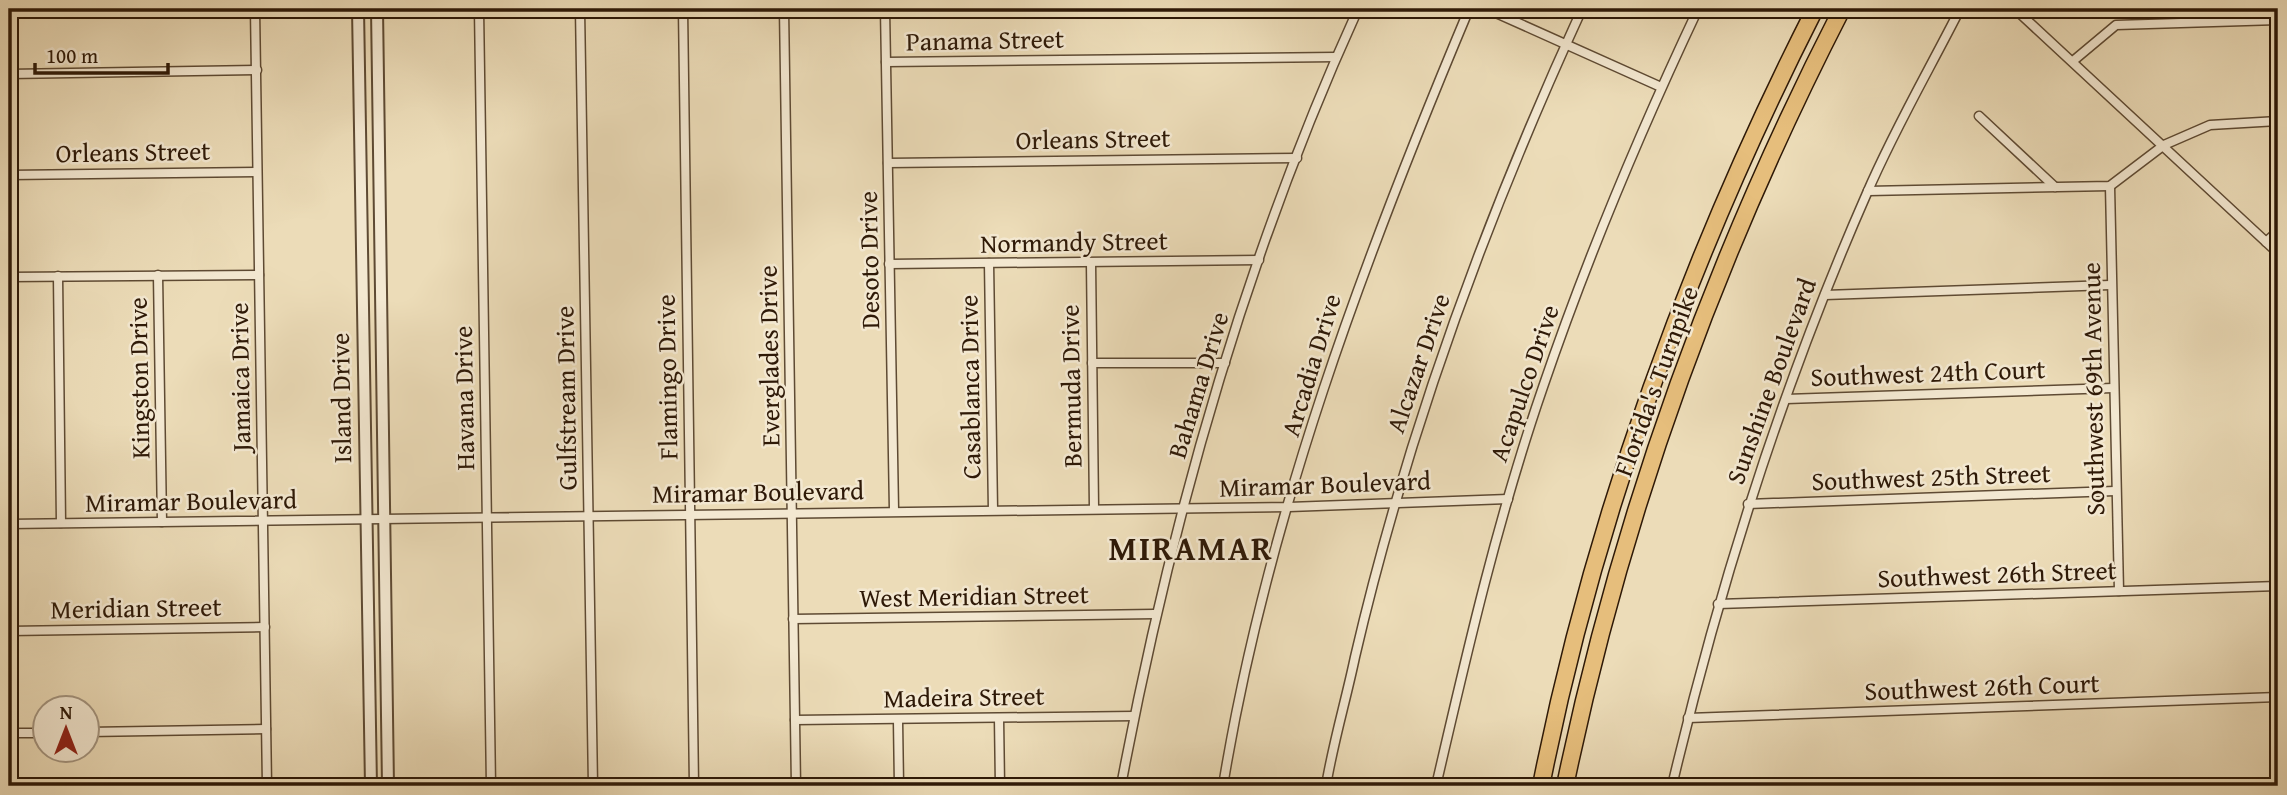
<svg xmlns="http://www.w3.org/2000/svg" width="2287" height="795" font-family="'Gentium Book Plus',serif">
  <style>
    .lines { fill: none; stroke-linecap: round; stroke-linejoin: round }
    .minor-casing { stroke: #5e4a33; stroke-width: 11 }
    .tertiary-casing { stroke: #5e4a33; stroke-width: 14 }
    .motorway-casing { stroke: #2e1907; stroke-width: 19 }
    .minor { stroke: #f3e8d1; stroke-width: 8 }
    .tertiary { stroke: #f3e8d1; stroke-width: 10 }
    .motorway { stroke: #e6be7c; stroke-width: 16 }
    .labels { text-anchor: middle; stroke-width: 5; stroke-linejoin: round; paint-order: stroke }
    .street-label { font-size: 26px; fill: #2e1907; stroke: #f3e8d1 }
    .district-label { font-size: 33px; font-weight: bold; letter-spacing: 2px; fill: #2e1907; stroke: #f3e8d1 }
  </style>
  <rect width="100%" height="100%" fill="#ecdcb8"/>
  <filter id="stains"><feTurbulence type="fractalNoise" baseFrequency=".00286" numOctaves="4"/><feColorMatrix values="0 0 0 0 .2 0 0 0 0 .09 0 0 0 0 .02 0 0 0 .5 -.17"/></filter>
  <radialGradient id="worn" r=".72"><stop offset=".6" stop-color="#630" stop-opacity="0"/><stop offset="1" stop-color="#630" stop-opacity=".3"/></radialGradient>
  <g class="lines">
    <defs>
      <g id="minor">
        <polyline points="255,9 267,786"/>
        <polyline points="479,9 491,786"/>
        <polyline points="580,9 593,786"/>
        <polyline points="683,9 694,786"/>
        <polyline points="784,9 796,786"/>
        <polyline points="885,9 894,510"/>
        <polyline points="1487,9 1661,87"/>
        <polyline points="2015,9 2278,253"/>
        <polyline points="2073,61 2116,25 2278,20"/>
        <polyline points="886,62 1336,57"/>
        <polyline points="9,74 257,70"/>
        <polyline points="1979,116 2055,187"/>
        <polyline points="888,163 1297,158"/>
        <polyline points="9,175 257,172"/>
        <polyline points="2110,186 2119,591"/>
        <polyline points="1868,191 2110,186 2164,145 2210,125 2278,121"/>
        <polyline points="2266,242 2278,231"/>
        <polyline points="989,263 993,510"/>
        <polyline points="1091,263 1094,508"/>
        <polyline points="889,264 1259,260"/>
        <polyline points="158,275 162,522"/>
        <polyline points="58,276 61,523"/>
        <polyline points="9,277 259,275"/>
        <polyline points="1825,295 2110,285"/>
        <polyline points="1092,363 1225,363"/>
        <polyline points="1786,399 2113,388"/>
        <polyline points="1748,504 2115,491"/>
        <polyline points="9,524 1289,507 1508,499"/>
        <polyline points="1718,604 2278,586"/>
        <polyline points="793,619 1155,614"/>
        <polyline points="9,631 265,627"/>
        <polyline points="999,718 1000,786"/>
        <polyline points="1688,718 2278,697"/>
        <polyline points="795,720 1134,716"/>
        <polyline points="898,720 899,786"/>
        <polyline points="88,732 266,729"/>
        <polyline points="9,733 46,733"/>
        <path d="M 1121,786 C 1171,520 1246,255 1358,9"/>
        <path d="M 1223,786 C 1267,517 1364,259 1469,9"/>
        <path d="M 1326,786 C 1333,743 1346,700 1355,657 C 1407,433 1486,218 1582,9"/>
        <path d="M 1436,786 C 1467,652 1498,517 1543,387 C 1587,258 1640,132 1698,9"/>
        <path d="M 1672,786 C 1720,583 1783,384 1867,193 C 1894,130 1929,70 1960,9"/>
      </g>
      <g id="tertiary">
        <polyline points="358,9 371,786"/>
        <polyline points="377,9 388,786"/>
      </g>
      <g id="motorway">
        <path d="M 1541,786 C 1594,517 1691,253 1815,9"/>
        <path d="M 1565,786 C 1621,516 1716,254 1842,9"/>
      </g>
    </defs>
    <use href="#minor" class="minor-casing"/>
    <use href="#tertiary" class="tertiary-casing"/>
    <use href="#motorway" class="motorway-casing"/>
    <use href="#minor" class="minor"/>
    <use href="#tertiary" class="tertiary"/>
    <use href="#motorway" class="motorway"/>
  </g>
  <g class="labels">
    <g class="street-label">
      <text transform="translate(985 40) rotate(-1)" y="9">Panama Street</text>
      <text transform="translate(1093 139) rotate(-1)" y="9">Orleans Street</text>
      <text transform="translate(133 152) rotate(-1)" y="9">Orleans Street</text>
      <text transform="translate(1074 242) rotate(-1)" y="9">Normandy Street</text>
      <text transform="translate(869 260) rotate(-91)" y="9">Desoto Drive</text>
      <text transform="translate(769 356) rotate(-91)" y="9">Everglades Drive</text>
      <text transform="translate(1418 363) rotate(-71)" y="9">Alcazar Drive</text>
      <text transform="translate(1311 365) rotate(-73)" y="9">Arcadia Drive</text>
      <text transform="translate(1928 373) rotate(-2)" y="9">Southwest 24th Court</text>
      <text transform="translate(240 377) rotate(-91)" y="9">Jamaica Drive</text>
      <text transform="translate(667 377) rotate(-91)" y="9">Flamingo Drive</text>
      <text transform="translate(139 378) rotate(-91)" y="9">Kingston Drive</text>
      <text transform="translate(1656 381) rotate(-70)" y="9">Florida's Turnpike</text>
      <text transform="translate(1771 381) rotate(-70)" y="9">Sunshine Boulevard</text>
      <text transform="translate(1524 383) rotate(-71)" y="9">Acapulco Drive</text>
      <text transform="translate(1198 385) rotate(-73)" y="9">Bahama Drive</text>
      <text transform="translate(1071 386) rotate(-91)" y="9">Bermuda Drive</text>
      <text transform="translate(970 387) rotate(-91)" y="9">Casablanca Drive</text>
      <text transform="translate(2093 389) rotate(-91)" y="9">Southwest 69th Avenue</text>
      <text transform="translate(341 398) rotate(-91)" y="9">Island Drive</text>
      <text transform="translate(464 398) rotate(-91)" y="9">Havana Drive</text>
      <text transform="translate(566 398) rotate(-91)" y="9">Gulfstream Drive</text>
      <text transform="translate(1931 477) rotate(-2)" y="9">Southwest 25th Street</text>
      <text transform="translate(1325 484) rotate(-2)" y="9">Miramar Boulevard</text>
      <text transform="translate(758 492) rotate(-1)" y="9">Miramar Boulevard</text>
      <text transform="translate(191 501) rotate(-1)" y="9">Miramar Boulevard</text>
      <text transform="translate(1997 574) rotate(-2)" y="9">Southwest 26th Street</text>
      <text transform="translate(974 596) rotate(-1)" y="9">West Meridian Street</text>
      <text transform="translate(136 608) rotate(-1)" y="9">Meridian Street</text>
      <text transform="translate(1982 687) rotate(-2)" y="9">Southwest 26th Court</text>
      <text transform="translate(964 697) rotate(-1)" y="9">Madeira Street</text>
    </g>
    <g class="district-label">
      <text x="1191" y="560">MIRAMAR</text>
    </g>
  </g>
  <rect width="2287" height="795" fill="none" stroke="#ecdcb8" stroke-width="35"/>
  <rect x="10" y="10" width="2266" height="774" fill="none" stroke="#2e1907" stroke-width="3.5"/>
  <rect x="18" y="18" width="2252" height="760" fill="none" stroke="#2e1907" stroke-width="2"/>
  <g transform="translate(66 729)"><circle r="33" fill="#f3e8d1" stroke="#a49580" stroke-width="2"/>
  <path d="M0-5L12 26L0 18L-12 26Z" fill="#8f2418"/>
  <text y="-10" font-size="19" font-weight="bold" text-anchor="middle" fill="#2e1907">N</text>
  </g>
  <path d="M35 63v10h133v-10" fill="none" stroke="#2e1907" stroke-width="3.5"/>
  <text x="46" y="63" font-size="21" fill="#2e1907" stroke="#f3e8d1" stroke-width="5" paint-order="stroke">100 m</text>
  <rect width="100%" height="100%" filter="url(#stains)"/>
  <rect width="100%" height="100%" fill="url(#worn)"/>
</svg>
